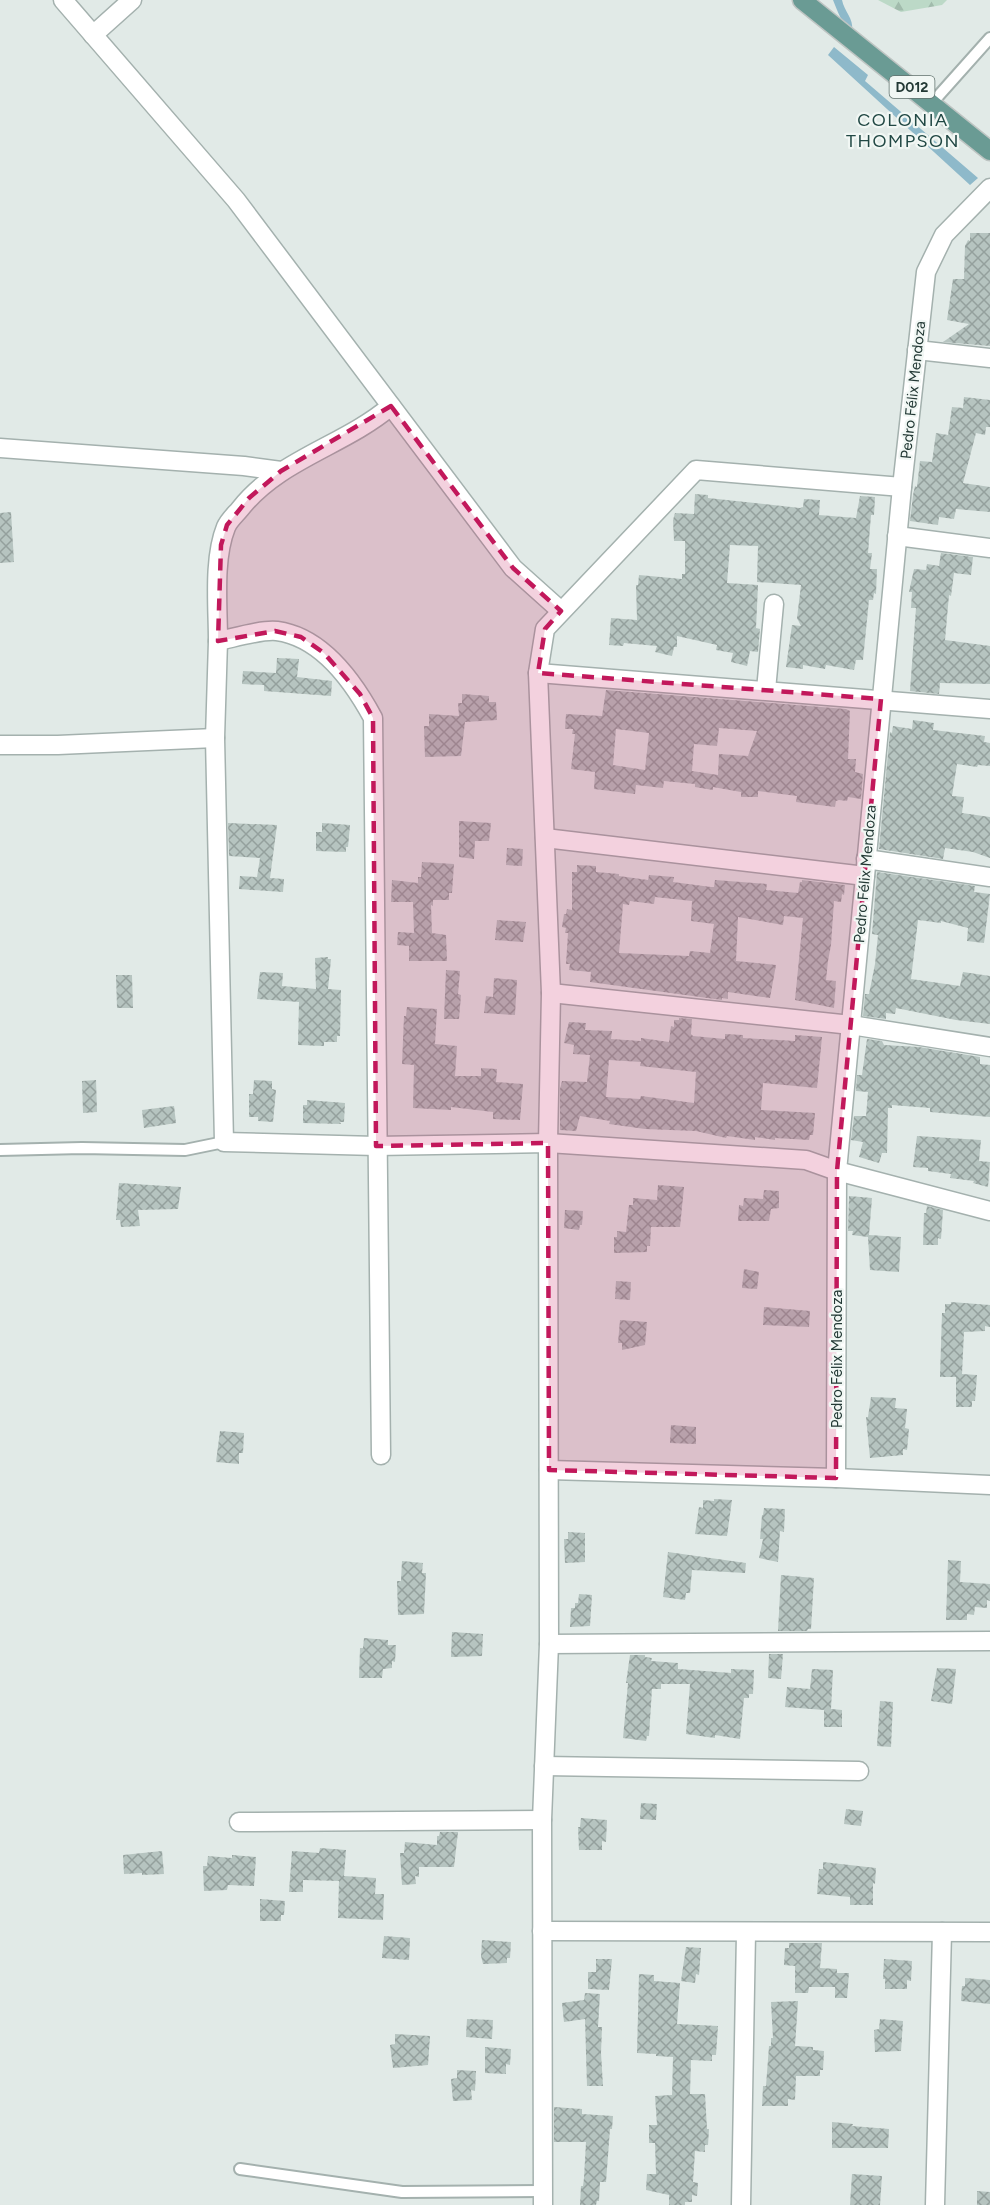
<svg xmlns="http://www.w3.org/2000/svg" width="990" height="2205" font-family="Figtree,sans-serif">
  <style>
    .forest { fill: url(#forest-firs) }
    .water { fill: #8eb9ca }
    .building { fill: url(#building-cross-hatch); fill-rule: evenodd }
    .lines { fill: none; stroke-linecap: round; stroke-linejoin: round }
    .lane-casing { stroke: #a4b1ae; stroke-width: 14 }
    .street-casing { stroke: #a4b1ae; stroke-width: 21 }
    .primary-casing { stroke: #bdc4c2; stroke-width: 21 }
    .lane { stroke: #fff; stroke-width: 10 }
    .street { stroke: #fff; stroke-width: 18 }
    .primary { stroke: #6a9b94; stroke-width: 18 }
    .marked { fill: #c2185b; fill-opacity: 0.2; stroke: #c2185b; stroke-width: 4.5; stroke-dasharray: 12 8; stroke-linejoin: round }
    .labels { text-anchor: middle; stroke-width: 4.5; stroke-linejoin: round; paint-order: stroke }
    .shield { fill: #f1f7f4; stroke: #61726e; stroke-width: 1.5 }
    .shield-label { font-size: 14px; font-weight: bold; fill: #233935 }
    .street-label { font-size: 15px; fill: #233935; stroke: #f1f7f4 }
    .quarter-label { font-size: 18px; letter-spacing: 1.5px; fill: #214844; stroke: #f1f7f4 }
  </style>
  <defs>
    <pattern id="forest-firs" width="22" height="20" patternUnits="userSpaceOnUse" patternTransform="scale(1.5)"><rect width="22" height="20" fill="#bcd9c7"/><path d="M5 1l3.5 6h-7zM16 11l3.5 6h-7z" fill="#a1bbac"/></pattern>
    <pattern id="building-cross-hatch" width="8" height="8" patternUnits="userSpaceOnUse" patternTransform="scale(1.5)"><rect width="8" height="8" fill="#b6c4c0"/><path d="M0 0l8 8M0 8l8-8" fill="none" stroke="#94a09d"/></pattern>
  </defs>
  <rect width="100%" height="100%" fill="#e1eae7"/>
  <polygon class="forest" points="878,0 947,0 942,5 901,12"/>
  <g class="water">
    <path d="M 833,0 L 842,0 C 844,11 854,19 852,30 C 841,23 838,12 833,0 Z"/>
    <polygon points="834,47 868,75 865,81 978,178 970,185 828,55"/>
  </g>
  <g class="building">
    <polygon points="970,233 990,233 990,346 943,342 969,324 947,320 953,279 964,279 965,246 968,240 970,241"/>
    <polygon points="964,397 990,400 990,427 986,427 985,435 976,433 963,483 990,487 990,512 956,509 954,519 939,517 938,525 910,521 913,495 915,486 917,487 920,461 932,462 936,433 948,435 952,407 963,408"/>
    <polygon points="695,494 708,495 708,498 800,508 803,507 804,499 820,500 819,515 856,518 860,496 875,497 874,515 871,515 868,553 872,553 870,569 877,569 876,594 874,593 873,600 869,600 863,660 856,660 854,670 826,665 825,669 803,665 803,669 786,667 792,625 801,626 797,618 801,585 757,582 758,546 730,545 727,583 758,585 756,628 760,629 758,652 750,651 747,666 731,662 733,653 716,650 717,645 677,636 677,647 674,647 672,656 655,652 657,646 624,643 623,646 609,645 611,618 637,620 636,585 638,585 639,575 682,579 682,574 685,574 685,541 674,541 673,520 675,513 694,514"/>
    <polygon points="11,512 14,562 0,563 0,513"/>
    <polygon points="941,553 973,557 971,575 954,573 951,596 949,595 945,640 990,646 990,684 940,683 939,694 910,691 916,608 911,608 912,592 909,592 914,569 926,570 927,564 939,566"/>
    <polygon points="277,658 299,659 297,677 332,681 331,696 264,691 264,685 242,684 243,671 276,673"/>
    <path d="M 606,690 L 846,709 L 850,711 L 848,759 L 856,759 L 855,772 L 863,774 L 861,799 L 848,797 L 847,801 L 839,800 L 836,801 L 835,807 L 796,802 L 797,796 L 758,791 L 758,797 L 741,797 L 741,792 L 713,787 L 713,790 L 695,787 L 695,784 L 664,781 L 663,788 L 636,785 L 635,794 L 594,789 L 595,772 L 571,769 L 575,734 L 572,734 L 573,729 L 565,729 L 566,714 L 602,716 ZM 719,728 L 757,731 L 748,756 L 719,754 L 718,775 L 692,771 L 694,744 L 717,746 ZM 616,729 L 649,733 L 645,770 L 613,765 Z"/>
    <polygon points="462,694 489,696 489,702 496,702 497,720 465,722 461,756 425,757 424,726 429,726 429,714 459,716 458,703 462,703"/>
    <polygon points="913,720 934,723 933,730 985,736 984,742 990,743 990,766 978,765 977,767 957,764 952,796 964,797 962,813 990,817 990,858 973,852 945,848 943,859 879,849 890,732 892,733 893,726 912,729"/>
    <polygon points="459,821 491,823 489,841 475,841 474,859 459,857"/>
    <polygon points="228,823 277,825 270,878 284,879 283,892 239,889 240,876 257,877 260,858 229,856"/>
    <polygon points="322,823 350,825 348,847 346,847 346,852 316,851 316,832 322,832"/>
    <polygon points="507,848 523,849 522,866 506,865"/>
    <polygon points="422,862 454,864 452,893 449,893 449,900 433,900 433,906 431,905 432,933 446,935 447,961 409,961 409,946 397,945 398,932 414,933 413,902 391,902 392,880 418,883 418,877 421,877"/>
    <path d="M 577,865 L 596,866 L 596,872 L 619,874 L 619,876 L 648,880 L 649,875 L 674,877 L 673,882 L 711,887 L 714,887 L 715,880 L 767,884 L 766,890 L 798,893 L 800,882 L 802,882 L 802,880 L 845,885 L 844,895 L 842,894 L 841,902 L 834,901 L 831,945 L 828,961 L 826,980 L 836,981 L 834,1008 L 795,1000 L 803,918 L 784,916 L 783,925 L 738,917 L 736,961 L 776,965 L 770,998 L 728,992 L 728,999 L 722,998 L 722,1000 L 590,982 L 591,972 L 569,970 L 570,964 L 566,964 L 568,933 L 565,933 L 566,928 L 562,927 L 564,914 L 566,914 L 567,909 L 572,910 L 572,872 L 577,872 ZM 655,897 L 692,901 L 691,921 L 714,924 L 710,953 L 690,951 L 689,956 L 619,953 L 623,904 L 629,905 L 630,901 L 654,904 Z"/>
    <polygon points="877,872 975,886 974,892 990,894 984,943 967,941 968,928 941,921 941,923 918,920 911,979 960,986 963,972 990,976 990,1024 956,1020 896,1008 895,1014 886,1013 886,1019 863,1016 865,994 869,994 875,964 878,935 872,934"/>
    <polygon points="497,920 526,922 523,942 495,940"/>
    <polygon points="328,957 328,959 331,959 328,989 341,990 340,1036 337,1036 337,1042 324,1042 324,1046 298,1045 299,1002 257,999 260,972 283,973 282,986 316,989 315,958"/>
    <polygon points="446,970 460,971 458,994 461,995 459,1019 444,1019"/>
    <polygon points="116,975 132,975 133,1008 117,1008"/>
    <polygon points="494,978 517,980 515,1015 484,1013 486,996 493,997"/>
    <polygon points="407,1007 437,1009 435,1044 457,1046 455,1076 481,1076 481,1068 497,1069 496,1082 523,1084 520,1120 493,1119 493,1112 451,1107 451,1110 413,1108 414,1065 402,1064 404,1016 406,1016"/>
    <path d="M 679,1018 L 692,1019 L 691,1034 L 693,1036 L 725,1039 L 725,1034 L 743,1035 L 743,1038 L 795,1041 L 795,1035 L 822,1037 L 817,1088 L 763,1083 L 761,1110 L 815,1113 L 813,1135 L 810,1135 L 809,1140 L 775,1138 L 775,1140 L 755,1137 L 755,1140 L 727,1136 L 726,1138 L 696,1131 L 645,1129 L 609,1124 L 610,1121 L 580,1116 L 576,1131 L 560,1130 L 560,1089 L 562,1081 L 587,1082 L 590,1055 L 573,1054 L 574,1045 L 564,1043 L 569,1022 L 586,1023 L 585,1030 L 612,1031 L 611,1039 L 641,1041 L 641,1038 L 669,1042 L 671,1026 L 674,1027 L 674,1020 L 679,1020 ZM 609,1060 L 641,1062 L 640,1066 L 696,1072 L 694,1103 L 641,1096 L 640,1099 L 606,1097 Z"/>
    <polygon points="867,1039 882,1041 884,1045 919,1047 980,1057 980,1064 990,1065 990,1117 930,1112 930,1108 892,1105 892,1108 888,1108 887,1153 882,1153 879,1163 859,1157 863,1142 851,1140 854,1116 866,1116 868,1092 856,1091 857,1075 862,1075"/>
    <polygon points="96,1080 97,1112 83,1113 82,1081"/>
    <polygon points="254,1080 272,1081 272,1089 276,1090 273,1122 258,1121 258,1117 249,1117 249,1094 253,1094"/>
    <polygon points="307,1100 345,1103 344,1122 340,1122 341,1124 303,1123 303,1105 307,1105"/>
    <polygon points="174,1106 176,1123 144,1128 142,1110"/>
    <polygon points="917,1136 981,1140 979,1161 990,1162 988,1187 973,1183 974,1181 950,1178 951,1174 928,1171 928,1168 913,1167"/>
    <polygon points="119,1183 181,1187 178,1209 138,1210 140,1226 121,1227 120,1220 116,1220"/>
    <polygon points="658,1185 684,1187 680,1227 651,1227 650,1246 647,1246 647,1252 614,1253 614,1237 617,1237 617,1231 626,1232 629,1205 633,1205 633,1198 657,1200"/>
    <polygon points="764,1190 779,1191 779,1208 771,1209 769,1221 738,1221 739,1205 743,1206 744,1198 763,1199"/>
    <polygon points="849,1196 872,1198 869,1235 901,1237 899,1272 870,1270 868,1237 852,1235 853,1231 848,1231"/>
    <polygon points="927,1206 943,1210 941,1239 938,1238 938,1245 923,1245 924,1213 926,1213"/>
    <polygon points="565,1210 583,1211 582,1225 580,1225 579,1230 564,1228"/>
    <polygon points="744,1269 759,1272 757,1289 742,1288"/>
    <polygon points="616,1281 631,1282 630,1300 615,1299"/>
    <polygon points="951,1302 990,1305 990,1327 985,1326 985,1331 964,1332 962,1374 977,1375 975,1401 972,1401 972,1407 956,1407 956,1377 940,1377 942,1313 945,1313 945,1304 951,1304"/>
    <polygon points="764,1307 810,1311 809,1327 763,1325"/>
    <polygon points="620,1320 647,1322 645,1345 622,1350 622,1343 618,1343"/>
    <polygon points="871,1397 896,1398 895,1408 907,1409 905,1428 909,1429 907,1450 903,1449 903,1455 870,1458 866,1417 868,1417"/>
    <polygon points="671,1425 696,1427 696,1444 670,1443"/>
    <polygon points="220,1431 244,1433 243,1453 239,1453 239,1464 216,1462"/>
    <polygon points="714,1499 732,1500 727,1536 695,1534 699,1507 703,1508 703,1500 714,1501"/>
    <polygon points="764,1508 785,1509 784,1532 780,1531 778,1562 759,1558 763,1539 760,1539 762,1515 763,1515"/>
    <polygon points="568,1532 585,1533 585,1562 565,1563 564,1539 568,1539"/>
    <polygon points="668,1552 746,1563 745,1573 692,1570 690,1593 686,1593 685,1600 663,1597"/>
    <polygon points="948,1560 961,1561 960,1582 990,1584 990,1601 987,1600 987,1608 975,1607 974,1615 967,1614 967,1620 946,1620"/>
    <polygon points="402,1561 423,1563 422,1573 426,1573 424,1614 398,1615 397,1581 401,1581"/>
    <polygon points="781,1575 814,1578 811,1629 808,1629 807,1631 778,1631"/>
    <polygon points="579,1594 592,1595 590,1626 570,1627 571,1608 575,1608 575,1603 578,1603"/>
    <polygon points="452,1632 483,1634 482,1656 451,1657"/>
    <polygon points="364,1638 388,1640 388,1645 396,1645 395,1662 392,1661 392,1668 383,1669 382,1678 359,1678 360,1648 363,1648"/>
    <polygon points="769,1654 783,1654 781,1679 768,1678"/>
    <polygon points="630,1655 645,1655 645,1657 652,1658 651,1661 678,1663 678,1669 731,1673 731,1669 754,1670 753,1694 749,1694 749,1698 744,1698 740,1739 715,1735 715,1738 686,1734 690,1684 661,1684 661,1689 652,1689 649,1736 647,1736 646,1741 623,1738 628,1683 626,1683"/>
    <polygon points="937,1668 956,1669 952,1704 931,1701"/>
    <polygon points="812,1669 833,1670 831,1709 842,1710 842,1727 824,1727 824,1710 785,1707 787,1687 810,1689"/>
    <polygon points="880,1701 893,1702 891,1747 877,1746"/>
    <polygon points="641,1803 657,1804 656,1820 640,1819"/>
    <polygon points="846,1809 863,1811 861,1826 844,1824"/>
    <polygon points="581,1818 607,1820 606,1842 602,1841 602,1850 579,1850 578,1827 580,1827"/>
    <polygon points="440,1832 458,1832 454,1867 419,1867 419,1877 415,1876 416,1884 402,1885 400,1853 404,1853 405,1842 437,1845 437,1836 439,1836"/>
    <polygon points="320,1848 346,1850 344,1876 376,1878 375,1894 384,1894 383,1920 338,1918 339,1881 303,1880 303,1892 289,1892 292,1851 319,1853"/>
    <polygon points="162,1851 164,1874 142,1875 142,1873 124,1874 123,1855"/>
    <polygon points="232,1855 256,1857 254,1886 228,1885 227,1890 204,1891 203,1866 207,1866 208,1856 232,1858"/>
    <polygon points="823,1862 876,1868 875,1884 873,1883 873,1905 850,1905 850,1897 817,1894 819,1869 823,1869"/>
    <polygon points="260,1899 285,1901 284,1915 281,1915 281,1921 260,1921"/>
    <polygon points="384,1936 410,1938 409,1960 382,1958"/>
    <polygon points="482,1940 511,1942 510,1958 507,1958 507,1963 483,1964 481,1956"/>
    <polygon points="789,1943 822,1943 820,1968 837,1969 837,1973 849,1973 847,1998 835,1998 835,1987 809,1987 808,1993 795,1993 795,1966 784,1965 785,1948 789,1948"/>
    <polygon points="686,1947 701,1948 699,1975 696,1974 695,1983 681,1981"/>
    <polygon points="596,1959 612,1959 609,1990 588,1989 588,1972 596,1972"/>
    <polygon points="884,1959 912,1961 911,1981 907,1980 907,1989 885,1989 885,1979 883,1979"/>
    <polygon points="639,1974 654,1975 654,1981 680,1983 677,2024 718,2026 716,2055 712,2055 712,2061 691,2060 690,2094 705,2094 707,2129 709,2129 708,2145 705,2145 705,2152 695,2151 693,2182 698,2183 697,2196 692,2195 692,2202 685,2202 685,2205 669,2205 669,2195 646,2190 647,2174 656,2174 655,2143 649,2143 649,2125 657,2125 655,2096 672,2095 673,2057 656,2056 656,2054 637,2053"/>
    <polygon points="965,1978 990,1980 990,2004 961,2001 962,1986 965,1986"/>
    <polygon points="585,1993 600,1994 598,2027 602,2027 601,2053 603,2086 587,2086 585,2019 564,2022 562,2003 584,2000"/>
    <polygon points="798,2001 795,2046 813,2047 813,2050 824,2051 823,2070 820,2070 820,2076 796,2076 795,2100 788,2099 788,2106 762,2106 763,2086 766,2086 769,2046 771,2046 771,2038 773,2038 771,2002"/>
    <polygon points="467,2019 493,2020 492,2039 466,2037"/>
    <polygon points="880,2019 903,2021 901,2051 875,2052 874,2030 879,2029"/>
    <polygon points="395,2034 430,2036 428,2065 393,2068 390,2045 395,2044"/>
    <polygon points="485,2047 511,2049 510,2065 506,2064 506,2074 485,2073"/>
    <polygon points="457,2070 476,2071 475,2091 471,2090 472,2100 453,2101 451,2079 457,2078"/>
    <polygon points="554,2107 582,2109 582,2114 613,2116 612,2129 610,2129 606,2182 600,2182 599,2201 597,2201 596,2205 580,2205 581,2186 583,2186 584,2178 586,2142 554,2142"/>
    <polygon points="832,2122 853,2124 852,2126 889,2129 888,2148 832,2148"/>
    <polygon points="852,2174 882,2176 880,2205 850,2205"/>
    <polygon points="977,2191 990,2192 990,2205 977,2205"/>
  </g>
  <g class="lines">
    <defs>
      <g id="lane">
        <polyline points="932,103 990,38"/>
        <polyline points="0,1150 82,1148 185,1150 224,1142"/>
        <polyline points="240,2169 402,2192 542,2191"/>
      </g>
      <g id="street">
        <polyline points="63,0 236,200 513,568 561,611"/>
        <polyline points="93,35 132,0"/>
        <polyline points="917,350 990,358"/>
        <polyline points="0,448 244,466 281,471"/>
        <polyline points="897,536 990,548"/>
        <polyline points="218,641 215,738 224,1142 376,1146 548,1143 806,1160 837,1171 990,1211"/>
        <polyline points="538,673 990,709"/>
        <polyline points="766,690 774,604"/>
        <polyline points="0,745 58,745 215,738"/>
        <polyline points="545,838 865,876"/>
        <polyline points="866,859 990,877"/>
        <polyline points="551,993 851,1025 990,1047"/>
        <path d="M 381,1455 L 373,718 C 353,681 321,637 277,631 C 263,629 233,638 218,641 C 218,606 213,559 226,527 C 229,520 236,514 240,509 C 279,459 344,446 391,406"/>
        <polyline points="549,1470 836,1478 990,1485"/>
        <polyline points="836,1478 837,1171 902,487 926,272 944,235 990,188"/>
        <polyline points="549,1644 990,1641"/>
        <polyline points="544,1766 859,1771"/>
        <polyline points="239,1822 542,1820"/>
        <polyline points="542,1931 990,1932"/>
        <polyline points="543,2205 542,1820 549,1644 548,1143 551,993 538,673 545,629 696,470 902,487"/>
        <polyline points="741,2205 746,1933"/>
        <polyline points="935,2205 942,1932"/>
      </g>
      <polyline id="primary" points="802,0 990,151"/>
    </defs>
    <use href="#lane" class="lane-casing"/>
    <use href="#street" class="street-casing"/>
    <use href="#primary" class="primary-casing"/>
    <use href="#lane" class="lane"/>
    <use href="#street" class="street"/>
    <use href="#primary" class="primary"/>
  </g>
  <path class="marked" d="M 391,406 L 513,568 L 561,611 L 545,629 L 538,673 L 881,699 L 837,1171 L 836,1478 L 549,1470 L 548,1143 L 376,1146 L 373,718 L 360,694 L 324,653 L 301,637 L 275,631 L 218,641 L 221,545 L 227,525 L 249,498 L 281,471 Z"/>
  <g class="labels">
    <rect class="shield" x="889.5" y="76" width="45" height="22" rx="4.5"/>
    <g class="shield-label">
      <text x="912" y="92">D012</text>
    </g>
    <g class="street-label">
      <text transform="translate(913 390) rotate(-84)" y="5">Pedro Félix Mendoza</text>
      <text transform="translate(865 874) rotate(-85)" y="5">Pedro Félix Mendoza</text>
      <text transform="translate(837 1359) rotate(-90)" y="5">Pedro Félix Mendoza</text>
    </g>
    <g class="quarter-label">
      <text x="903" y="126">COLONIA<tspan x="903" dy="21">THOMPSON</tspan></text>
    </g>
  </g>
</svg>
